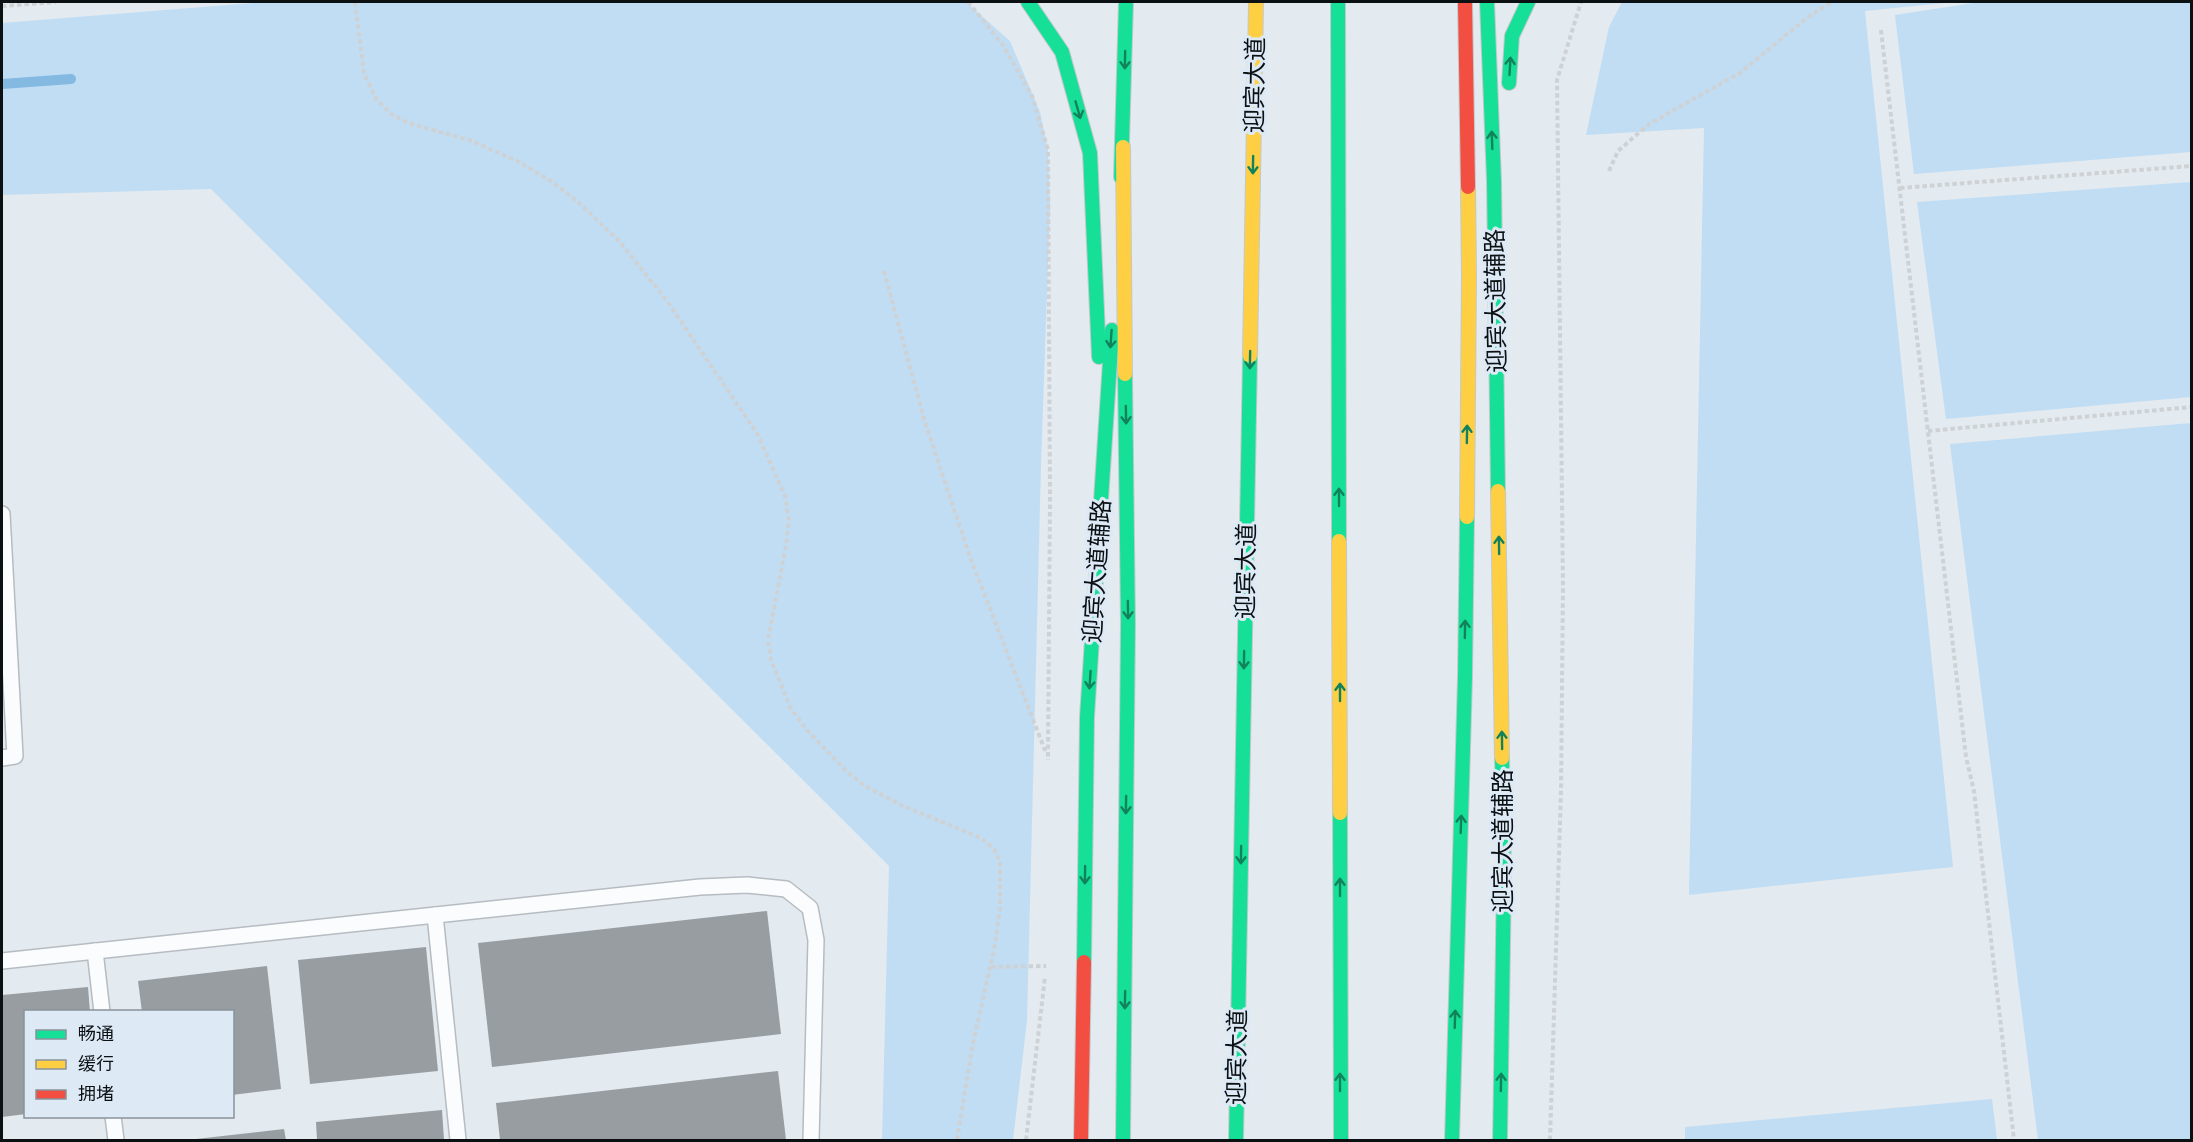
<svg xmlns="http://www.w3.org/2000/svg" width="2193" height="1142" font-family="'Zilla Slab','Noto Sans SC',serif">
  <style>
    .green { fill: #c0ddf4 }
    .lines { fill: none; stroke-linecap: round; stroke-linejoin: round }
    .stream { stroke: #84b9e1; stroke-width: 10 }
    .building { fill: #989da1 }
    .lane-casing { stroke: #b6bcc1; stroke-width: 18 }
    .fast-casing { stroke: #c4c8ca; stroke-width: 16 }
    .slow-casing { stroke: #c4c8ca; stroke-width: 16 }
    .jam-casing { stroke: #c4c8ca; stroke-width: 16 }
    .path { stroke: #cfd2d4; stroke-width: 4; stroke-dasharray: 4.5 3; stroke-linecap: butt }
    .lane { stroke: #fbfcfd; stroke-width: 15 }
    .fast { stroke: #16e098; stroke-width: 14 }
    .slow { stroke: #ffcf43; stroke-width: 14 }
    .jam { stroke: #f24e42; stroke-width: 14 }
    .oneway { stroke: #11825c }
    .labels { text-anchor: middle; stroke-width: 6; stroke-linejoin: round; paint-order: stroke }
    .street-label { font-size: 24px; fill: #0b1013; stroke: #ddeaf6 }
  </style>
  <rect width="100%" height="100%" fill="#e3eaf0"/>
  <g class="green">
    <polygon points="267,2 966,2 1010,41 1040,112 1048,150 1050,206 1041,465 1027,1020 1013,1140 882,1140 889,866 211,189 2,195 2,23"/>
    <polygon points="1622,2 1954,2 1865,11 1953,867 1689,895 1704,128 1586,135 1609,27"/>
    <polygon points="1980,2 2191,2 2191,152 1914,174 1895,15"/>
    <polygon points="2191,182 2191,397 1946,419 1917,202"/>
    <polygon points="2191,423 2191,1140 2038,1140 1950,444"/>
    <polygon points="1992,1099 1997,1140 1685,1140 1685,1127"/>
  </g>
  <g class="lines">
    <polyline class="stream" points="2,84 71,79"/>
  </g>
  <g class="building">
    <polygon points="767,911 781,1034 492,1067 478,943"/>
    <polygon points="426,947 438,1071 310,1084 298,960"/>
    <polygon points="267,966 281,1089 232,1095 232,1012 142,1012 138,981"/>
    <polygon points="88,987 90,1012 26,1012 26,1114 2,1117 2,995"/>
    <polygon points="778,1071 786,1140 500,1140 496,1103"/>
    <polygon points="442,1110 444,1140 317,1140 316,1122"/>
    <polygon points="284,1129 286,1140 196,1140 196,1139"/>
  </g>
  <g class="lines">
    <defs>
      <g id="lane">
        <polyline points="2,514 15,756 2,758"/>
        <polyline points="435,915 458,1140"/>
        <polyline points="95,951 102,1012"/>
        <polyline points="2,961 700,887 747,885 786,889 810,908 816,940 811,1140"/>
        <polyline points="113,1116 116,1140"/>
      </g>
      <g id="fast">
        <polyline points="1028,2 1062,52 1090,153 1099,357"/>
        <polyline points="1338,2 1339,541"/>
        <polyline points="1487,2 1494,181 1498,491"/>
        <polyline points="1509,83 1512,36 1528,2"/>
        <polyline points="1121,177 1126,2"/>
        <polyline points="1340,813 1341,1140"/>
        <polyline points="1084,962 1087,717 1112,330"/>
        <polyline points="1123,1140 1128,623 1125,374"/>
        <polyline points="1236,1140 1250,356"/>
        <polyline points="1452,1140 1465,677 1467,517"/>
        <polyline points="1500,1140 1504,876 1502,758"/>
      </g>
      <g id="slow">
        <polyline points="1123,147 1125,374"/>
        <polyline points="1250,356 1256,2"/>
        <polyline points="1498,491 1502,758"/>
        <polyline points="1467,517 1469,276 1468,187"/>
        <polyline points="1339,541 1340,813"/>
      </g>
      <g id="jam">
        <polyline points="1465,2 1468,187"/>
        <polyline points="1081,1140 1084,962"/>
      </g>
    </defs>
    <use href="#lane" class="lane-casing"/>
    <use href="#fast" class="fast-casing"/>
    <use href="#slow" class="slow-casing"/>
    <use href="#jam" class="jam-casing"/>
    <g class="path">
      <polyline points="355,2 364,73 376,99 391,114 408,123 472,141 519,162 551,181 578,202 620,242 667,301 758,435 785,496 789,520 786,545 768,640 771,660 791,709 807,730 846,771 865,786 901,805 981,838 994,849 1000,861 1000,909 994,950 973,1043 957,1140"/>
      <polyline points="968,2 1003,45 1032,96 1048,150 1050,498 1048,760"/>
      <polyline points="2,6 56,2"/>
      <polyline points="1881,30 1966,757 1974,791 2014,1140"/>
      <polyline points="1609,171 1618,151 1649,124 1740,73 1808,17 1832,2"/>
      <polyline points="1900,188 2192,166"/>
      <polyline points="884,271 924,419 970,557 1046,753"/>
      <polyline points="1928,431 2192,407"/>
      <polyline points="991,967 1046,966"/>
      <polyline points="1026,1140 1045,977"/>
      <polyline points="1550,1140 1561,791 1563,585 1557,80 1581,2"/>
    </g>
    <use href="#lane" class="lane"/>
    <use href="#fast" class="fast"/>
    <use href="#slow" class="slow"/>
    <use href="#jam" class="jam"/>
  </g>
  <defs><path id="oneway-shaft" d="M-6 0H5M1.5-3L5.5 0L1.5 3" fill="none" stroke-width="1.6" stroke-linecap="round" stroke-linejoin="round" transform="scale(1.5)"/></defs>
  <g class="oneway">
    <use href="#oneway-shaft" transform="translate(1125 60) rotate(91)"/>
    <use href="#oneway-shaft" transform="translate(1510 66) rotate(-87)"/>
    <use href="#oneway-shaft" transform="translate(1078 110) rotate(74)"/>
    <use href="#oneway-shaft" transform="translate(1492 140) rotate(-92)"/>
    <use href="#oneway-shaft" transform="translate(1253 165) rotate(91)"/>
    <use href="#oneway-shaft" transform="translate(1111 339) rotate(94)"/>
    <use href="#oneway-shaft" transform="translate(1250 360) rotate(91)"/>
    <use href="#oneway-shaft" transform="translate(1126 415) rotate(89)"/>
    <use href="#oneway-shaft" transform="translate(1467 434) rotate(-89)"/>
    <use href="#oneway-shaft" transform="translate(1339 497) rotate(-90)"/>
    <use href="#oneway-shaft" transform="translate(1499 545) rotate(-91)"/>
    <use href="#oneway-shaft" transform="translate(1128 610) rotate(89)"/>
    <use href="#oneway-shaft" transform="translate(1465 629) rotate(-89)"/>
    <use href="#oneway-shaft" transform="translate(1244 660) rotate(91)"/>
    <use href="#oneway-shaft" transform="translate(1090 680) rotate(94)"/>
    <use href="#oneway-shaft" transform="translate(1340 692) rotate(-90)"/>
    <use href="#oneway-shaft" transform="translate(1502 740) rotate(-91)"/>
    <use href="#oneway-shaft" transform="translate(1126 805) rotate(91)"/>
    <use href="#oneway-shaft" transform="translate(1461 824) rotate(-88)"/>
    <use href="#oneway-shaft" transform="translate(1241 855) rotate(91)"/>
    <use href="#oneway-shaft" transform="translate(1085 875) rotate(91)"/>
    <use href="#oneway-shaft" transform="translate(1340 887) rotate(-90)"/>
    <use href="#oneway-shaft" transform="translate(1125 1000) rotate(91)"/>
    <use href="#oneway-shaft" transform="translate(1455 1019) rotate(-88)"/>
    <use href="#oneway-shaft" transform="translate(1340 1082) rotate(-90)"/>
    <use href="#oneway-shaft" transform="translate(1501 1082) rotate(-89)"/>
  </g>
  <g class="labels">
    <g class="street-label">
      <text transform="translate(1255 85) rotate(-89)" y="8">迎宾大道</text>
      <text transform="translate(1496 301) rotate(-91)" y="8">迎宾大道辅路</text>
      <text transform="translate(1097 571) rotate(-86)" y="8">迎宾大道辅路</text>
      <text transform="translate(1246 571) rotate(-89)" y="8">迎宾大道</text>
      <text transform="translate(1503 841) rotate(-90)" y="8">迎宾大道辅路</text>
      <text transform="translate(1237 1057) rotate(-89)" y="8">迎宾大道</text>
    </g>
  </g>
  <rect width="2193" height="1142" fill="none" stroke="#0b1013" stroke-width="6"/>
  <rect x="24" y="1010" width="210" height="108" fill="#ddeaf6" stroke="#89939b" stroke-width="1.5"/>
  <rect x="36" y="1030" width="30" height="9" fill="#16e098" stroke="#89939b" stroke-width="1.5"/>
  <text x="78" y="1040" font-size="18" fill="#0b1013">畅通</text>
  <rect x="36" y="1060" width="30" height="9" fill="#ffcf43" stroke="#89939b" stroke-width="1.5"/>
  <text x="78" y="1070" font-size="18" fill="#0b1013">缓行</text>
  <rect x="36" y="1090" width="30" height="9" fill="#f24e42" stroke="#89939b" stroke-width="1.5"/>
  <text x="78" y="1100" font-size="18" fill="#0b1013">拥堵</text>
</svg>
